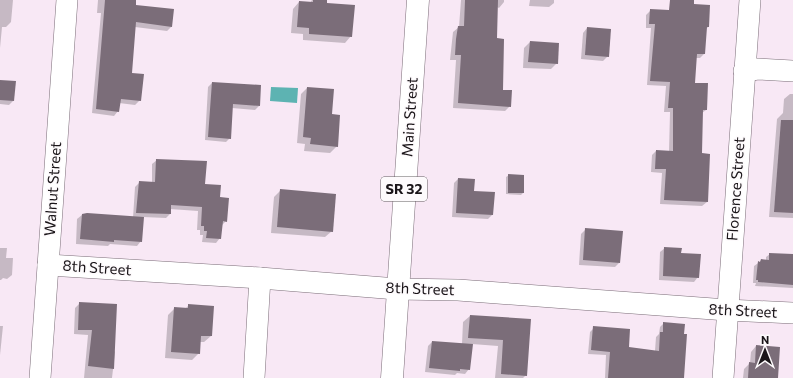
<svg xmlns="http://www.w3.org/2000/svg" width="793" height="378" font-family="Commissioner,sans-serif">
  <style>
    .water { fill: #5db3b2 }
    .shadow { fill: #0003 }
    .building { fill: #7b6d79 }
    .lines { fill: none; stroke-linecap: round; stroke-linejoin: round }
    .minor-casing { stroke: #7b6d78; stroke-width: 22 }
    .major-casing { stroke: #7b6d78; stroke-width: 23 }
    .minor { stroke: #fff; stroke-width: 21 }
    .major { stroke: #fff; stroke-width: 22 }
    .labels { text-anchor: middle; stroke-width: 3; stroke-linejoin: round; paint-order: stroke }
    .shield { fill: #fdfafc; stroke: #5e5a5d; stroke-width: 1 }
    .shield-label { font-size: 14px; font-weight: bold; fill: #1a1519 }
    .street-label { font-size: 15px; fill: #1a1519; stroke: #fdfafc }
  </style>
  <rect width="100%" height="100%" fill="#f8e8f5"/>
  <polygon class="water" points="271,87 298,88 297,103 270,101"/>
  <g class="shadow">
    <polygon points="0,0 13,0 11,22 6,27 2,27 0,48"/>
    <polygon points="98,0 135,0 135,6 172,26 167,31 135,27 131,74 140,100 135,105 119,103 118,111 114,116 92,113 101,13 97,13"/>
    <polygon points="312,0 326,0 326,4 351,36 345,43 303,40 303,34 291,33 293,9 299,2 310,3"/>
    <polygon points="461,0 504,0 504,2 499,8 497,7 496,39 502,91 510,106 505,111 453,108 456,60 450,60 453,32 459,27"/>
    <polygon points="530,0 554,0 554,3 549,7 529,6"/>
    <polygon points="651,10 708,27 706,29 704,54 700,58 696,58 694,84 706,110 702,113 701,154 707,202 702,206 660,204 662,173 651,172 652,155 656,151 669,152 670,112 664,112 666,86 647,85 651,28 646,28 646,15"/>
    <polygon points="587,28 608,56 603,61 581,59 583,33"/>
    <polygon points="530,42 557,63 551,69 523,68 524,48"/>
    <polygon points="0,81 13,101 9,105 0,104"/>
    <polygon points="212,83 259,106 255,110 232,108 230,138 226,142 205,140 208,87"/>
    <polygon points="307,88 331,115 337,146 330,153 304,151 305,144 297,143 301,94"/>
    <polygon points="790,94 793,94 793,218 769,217 777,119 783,113 784,99"/>
    <polygon points="157,160 204,185 219,198 226,221 221,226 220,238 216,243 202,242 203,235 200,235 200,230 197,230 198,211 170,209 170,214 166,218 143,217 141,241 137,246 110,244 108,246 76,244 77,219 82,215 133,218 135,187 139,183 152,183 152,164"/>
    <polygon points="509,175 523,193 521,195 506,194 506,177"/>
    <polygon points="458,179 473,192 494,193 492,215 488,219 452,217 454,183"/>
    <polygon points="281,190 332,231 325,237 271,233 274,197"/>
    <polygon points="586,229 619,263 615,267 579,265 581,234"/>
    <polygon points="0,248 7,248 6,258 13,258 12,275 7,279 3,278 1,280 0,280"/>
    <polygon points="665,248 698,277 694,282 659,280 660,252"/>
    <polygon points="770,254 793,255 793,288 755,286 756,283 753,283 754,266 761,261 766,261 766,257"/>
    <polygon points="80,303 115,352 112,378 84,378 88,335 74,334 75,308"/>
    <polygon points="188,306 211,336 204,342 200,342 199,353 192,360 165,358 168,315 175,308 185,309"/>
    <polygon points="470,316 530,320 526,375 523,378 495,378 498,346 472,344 469,369 465,374 457,373 455,375 425,372 428,346 432,342 462,344 463,322"/>
    <polygon points="664,323 683,378 605,378 606,355 588,354 590,332 594,328 628,348 655,351 656,337 659,334 660,327"/>
    <polygon points="0,326 3,326 0,355"/>
    <polygon points="756,346 777,378 743,378 744,369 750,363 751,352"/>
  </g>
  <g class="building">
    <polygon points="105,0 136,0 136,5 174,9 172,27 136,22 132,73 144,74 141,101 121,99 119,112 96,109"/>
    <polygon points="313,0 327,0 327,3 355,5 352,37 309,34 309,28 297,27 299,1 313,2"/>
    <polygon points="465,0 498,0 497,38 504,39 503,90 512,90 511,107 458,103 461,55 455,55 456,39 458,26 464,26"/>
    <polygon points="670,0 694,0 694,4 710,5 709,27 707,27 705,54 697,54 695,83 708,83 707,110 703,110 702,153 710,154 708,202 664,200 666,169 655,169 656,150 673,151 673,108 668,108 670,82 650,81 655,24 649,24 650,9 669,10"/>
    <polygon points="587,27 611,29 609,57 585,55"/>
    <polygon points="530,41 559,43 558,64 528,62"/>
    <polygon points="0,80 16,81 14,101 0,100"/>
    <polygon points="212,82 261,85 260,106 233,104 231,139 208,137"/>
    <polygon points="307,87 334,89 332,114 340,115 338,147 310,144 311,138 303,137"/>
    <polygon points="781,120 793,120 793,213 774,212"/>
    <polygon points="156,159 207,161 205,184 221,185 220,197 229,198 227,222 223,221 221,239 206,238 207,231 204,231 204,226 201,226 202,207 171,205 171,214 136,213 139,181 155,182"/>
    <polygon points="508,174 524,175 524,193 508,193"/>
    <polygon points="458,178 475,179 474,191 495,192 493,215 456,213"/>
    <polygon points="280,189 336,194 333,232 277,227"/>
    <polygon points="87,213 144,217 142,242 114,240 114,242 80,239 82,214"/>
    <polygon points="585,228 623,231 620,263 583,260"/>
    <polygon points="664,247 682,248 681,253 701,254 699,278 663,276"/>
    <polygon points="769,253 793,254 793,285 758,282 758,280 756,280 758,261 760,262 761,259 769,260"/>
    <polygon points="79,302 117,304 114,369 88,366 92,330 78,330"/>
    <polygon points="188,304 214,306 212,336 201,336 200,354 171,352 174,307 188,308"/>
    <polygon points="470,315 531,319 527,376 501,374 503,340 468,338"/>
    <polygon points="663,322 685,324 684,334 687,334 684,378 608,378 610,352 591,350 593,326 630,329 629,347 659,351 660,332 663,332"/>
    <polygon points="432,341 473,344 470,370 460,369 460,371 429,368"/>
    <polygon points="756,345 780,347 778,378 748,378 749,362 755,363"/>
  </g>
  <g class="lines">
    <defs>
      <g id="minor">
        <polyline points="744,71 758,69 793,71"/>
        <polyline points="48,265 260,278 397,289 458,290 727,310 793,313"/>
        <polyline points="40,378 67,0"/>
        <polyline points="254,378 260,278"/>
        <polyline points="723,378 750,0"/>
      </g>
      <polyline id="major" points="392,378 418,0"/>
    </defs>
    <use href="#minor" class="minor-casing"/>
    <use href="#major" class="major-casing"/>
    <use href="#minor" class="minor"/>
    <use href="#major" class="major"/>
  </g>
  <g class="labels">
    <rect class="shield" x="381" y="177" width="46" height="24" rx="3"/>
    <g class="shield-label">
      <text x="404" y="194">SR 32</text>
    </g>
    <g class="street-label">
      <text transform="translate(410 117) rotate(-86)" y="5">Main Street</text>
      <text transform="translate(53 189) rotate(-86)" y="5">Walnut Street</text>
      <text transform="translate(736 189) rotate(-86)" y="5">Florence Street</text>
      <text transform="translate(97 268) rotate(4)" y="5">8th Street</text>
      <text transform="translate(420 289) rotate(2)" y="5">8th Street</text>
      <text transform="translate(743 311) rotate(3)" y="5">8th Street</text>
    </g>
  </g>
  <g transform="translate(765 350)" stroke="#fdfafc" stroke-width="3" paint-order="stroke">
  <path d="M0-3L7 15L0 10L-7 15Z" fill="#1a1519"/>
  <text y="-6" font-size="11" font-weight="bold" text-anchor="middle" fill="#1a1519">N</text>
  </g>
</svg>
